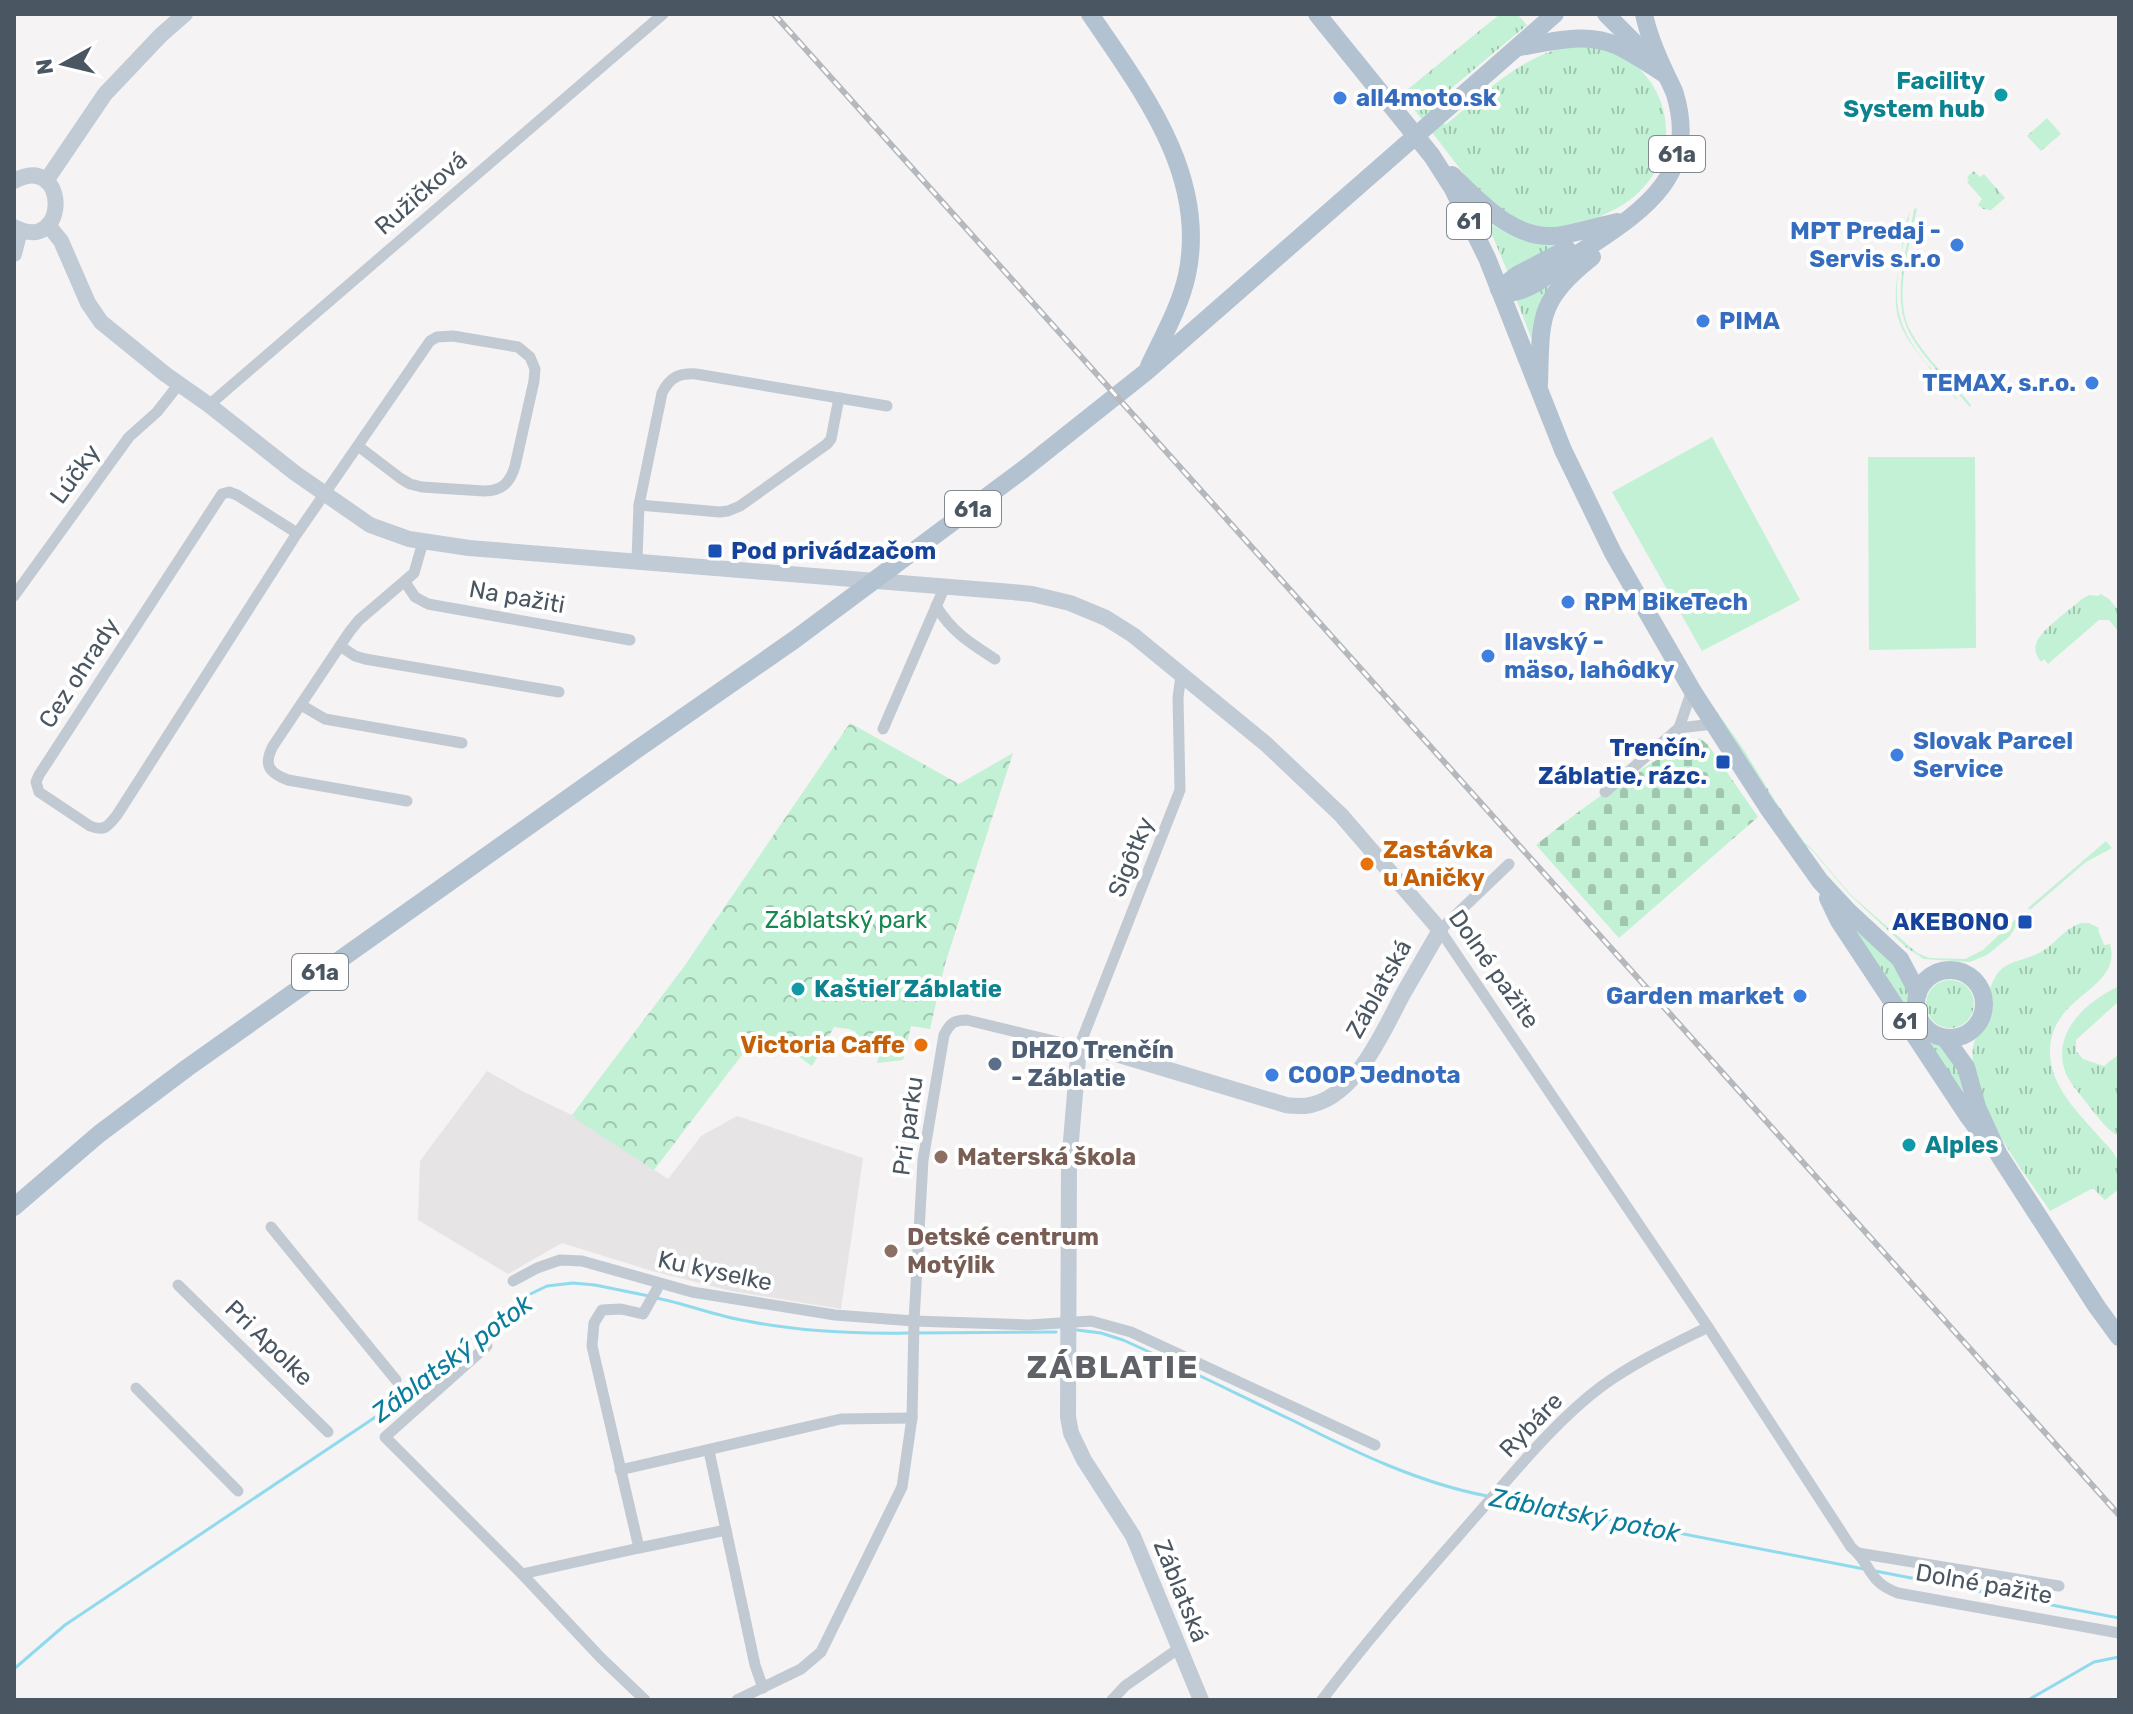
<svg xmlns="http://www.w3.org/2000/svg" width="2133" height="1714" font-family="Rubik,sans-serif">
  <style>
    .education { fill: #e6e4e5 }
    .grass { fill: url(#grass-tufts) }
    .forest { fill: url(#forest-crowns) }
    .cemetery { fill: url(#cemetery-stones) }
    .garden { fill: #c3f1d5 }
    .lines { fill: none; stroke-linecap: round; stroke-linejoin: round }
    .stream { stroke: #90daee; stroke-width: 3 }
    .street { stroke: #c1cad2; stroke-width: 11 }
    .secondary { stroke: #c1cbd6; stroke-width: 16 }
    .primary { stroke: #b3c2d1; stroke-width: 18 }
    .rail-casing { stroke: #b5b8bd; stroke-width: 6 }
    .rail { stroke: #fff; stroke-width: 3; stroke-dasharray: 9; stroke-linecap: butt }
    .culture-dot { fill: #0f9aa8; stroke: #fff; stroke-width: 3 }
    .shop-dot { fill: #3f7fe0; stroke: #fff; stroke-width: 3 }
    .transit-dot { fill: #1a4fb4; stroke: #fff; stroke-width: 3 }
    .food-dot { fill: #e8710a; stroke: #fff; stroke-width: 3 }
    .service-dot { fill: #5c6f8a; stroke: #fff; stroke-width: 3 }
    .education-dot { fill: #8d6e63; stroke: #fff; stroke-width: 3 }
    .labels { text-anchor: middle; stroke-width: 8; stroke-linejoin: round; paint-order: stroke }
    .shield { fill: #fff; stroke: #808990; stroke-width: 2 }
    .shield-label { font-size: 22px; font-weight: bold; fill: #4a5661 }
    .culture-label { font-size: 24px; font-weight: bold; fill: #0d838f; stroke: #fff; text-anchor: start }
    .shop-label { font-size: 24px; font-weight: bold; fill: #366cbe; stroke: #fff; text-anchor: start }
    .street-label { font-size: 24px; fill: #4a5661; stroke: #fff }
    .transit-label { font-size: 24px; font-weight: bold; fill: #164399; stroke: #fff; text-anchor: end }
    .food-label { font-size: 24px; font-weight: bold; fill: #c56008; stroke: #fff; text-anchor: start }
    .park-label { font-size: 24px; fill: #17864f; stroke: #fff }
    .service-label { font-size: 24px; font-weight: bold; fill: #4e5e75; stroke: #fff; text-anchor: start }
    .education-label { font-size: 24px; font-weight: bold; fill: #785e54; stroke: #fff; text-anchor: start }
    .water-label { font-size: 26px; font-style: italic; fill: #0c7c9b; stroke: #fff }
    .district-label { font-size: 32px; font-weight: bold; letter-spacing: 2px; fill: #5f6368; stroke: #fff }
  </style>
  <defs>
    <pattern id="grass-tufts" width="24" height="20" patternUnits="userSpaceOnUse" patternTransform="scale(2)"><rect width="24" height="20" fill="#c3f1d5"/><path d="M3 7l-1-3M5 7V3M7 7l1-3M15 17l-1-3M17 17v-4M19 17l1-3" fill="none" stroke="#a0c6b0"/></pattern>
    <pattern id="forest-crowns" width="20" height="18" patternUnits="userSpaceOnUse" patternTransform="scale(2)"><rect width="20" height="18" fill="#c3f1d5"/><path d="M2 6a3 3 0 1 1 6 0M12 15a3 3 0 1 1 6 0" fill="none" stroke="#a0c6b0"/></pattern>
    <pattern id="cemetery-stones" width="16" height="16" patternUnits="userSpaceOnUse" patternTransform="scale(2)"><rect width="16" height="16" fill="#c3f1d5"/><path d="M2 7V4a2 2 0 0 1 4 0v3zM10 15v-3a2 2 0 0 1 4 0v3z" fill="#a0c6b0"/></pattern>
  </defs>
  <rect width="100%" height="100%" fill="#f5f3f3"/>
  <polygon class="education" points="487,1071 526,1093 572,1115 668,1179 701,1136 737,1116 863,1158 841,1309 731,1291 652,1271 562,1243 508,1274 418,1220 420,1161"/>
  <g class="grass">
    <path d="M 1500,14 L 1517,14 L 1527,25 L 1429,107 L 1445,125 C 1479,98 1514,63 1555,50 C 1642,23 1705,130 1638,193 C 1626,204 1611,212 1596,218 C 1574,227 1549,234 1526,225 C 1520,223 1515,218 1510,215 C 1501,209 1488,203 1480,194 C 1471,184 1463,172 1454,161 C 1437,138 1419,116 1402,94 Z"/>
    <polygon points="2047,118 2061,134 2041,151 2027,136"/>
    <polygon points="1974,171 1980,177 1984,174 2005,198 1991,210 1983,209 1978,205 1982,199 1967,182 1969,180 1967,177"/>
    <path d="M 1917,208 C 1910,245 1892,298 1911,332 C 1926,359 1952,382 1971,405 L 1970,407 C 1952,386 1918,353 1908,330 C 1891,293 1908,246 1914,209 Z"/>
    <path d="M 1910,212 C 1906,236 1898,261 1897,285 C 1893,336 1929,365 1959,401 C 1950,394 1942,383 1934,373 C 1896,328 1889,314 1901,255 C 1903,241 1904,225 1910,212 Z"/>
    <path d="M 1486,220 C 1512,239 1530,244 1561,243 L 1508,273 Z"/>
    <polygon points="1565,269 1532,340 1517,301"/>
    <path d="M 2101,594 L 2109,599 L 2119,611 L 2119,632 L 2109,620 L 2099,620 L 2048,664 L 2044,659 L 2041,662 C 2037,656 2034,651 2036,644 C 2039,631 2071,609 2082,599 L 2089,595 L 2098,596 Z"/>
    <polygon points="1705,695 1742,747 1776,802 1804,842 1812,849 1850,894 1917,953 1929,958 1965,959 1983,950 2018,917 2020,919 2010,936 1987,955 1970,962 1924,959 1907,948 1849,894 1812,850 1808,847 1804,848"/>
    <polygon points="2106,841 2112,848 2086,862 2030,910 2028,908"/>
    <polygon points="1847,922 1893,962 1912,994 1913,1014 1919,1028 1931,1038 1942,1043 1957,1063 1968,1103"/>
    <path d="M 2082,923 L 2089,923 L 2099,928 L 2098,930 L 2104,945 L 2110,944 C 2123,990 2051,994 2050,1050 C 2049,1087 2080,1114 2102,1140 C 2107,1145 2114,1152 2117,1159 C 2121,1166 2119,1180 2119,1189 L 2105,1200 L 2093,1188 L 2050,1211 C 2022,1169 1966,1099 1973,1047 C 1975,1034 1986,1026 1989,1014 C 1990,1006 1988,997 1990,989 C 2000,960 2014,964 2037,954 C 2054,947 2063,928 2082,923 Z"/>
    <circle cx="1950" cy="1004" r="24"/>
    <path d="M 2119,986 L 2119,1001 L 2076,1040 L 2076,1051 L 2083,1059 L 2104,1066 L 2119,1054 L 2119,1086 L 2117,1088 L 2119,1091 L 2119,1136 C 2106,1130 2098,1116 2088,1105 C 2081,1095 2071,1085 2066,1074 C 2050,1033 2086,1002 2119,986 Z"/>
  </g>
  <polygon class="forest" points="850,723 959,784 1013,753 945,964 930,1029 911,1026 903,1060 877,1063 880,1053 855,1036 856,1032 849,1029 834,1027 812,1066 761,1030 654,1170 583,1124 572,1115 683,968"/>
  <path class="cemetery" d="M 1700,738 L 1708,745 L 1758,817 L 1619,938 L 1536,845 C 1587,804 1640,765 1700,738 Z"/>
  <g class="garden">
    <polygon points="1712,437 1800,600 1702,651 1612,492"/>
    <polygon points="1868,457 1975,457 1976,648 1869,650"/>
  </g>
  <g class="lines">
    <g class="stream">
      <path d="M 656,1298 C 687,1304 716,1316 747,1321 C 801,1332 854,1334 909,1333"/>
      <path d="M 1077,1330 L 1101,1333 L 1123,1340 C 1181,1366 1237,1394 1294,1421 C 1355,1452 1419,1483 1487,1496"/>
      <polyline points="916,1333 1056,1332"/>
      <polyline points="1498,1498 1864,1569"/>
      <polyline points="1875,1571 2119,1618"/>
      <polyline points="14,1669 65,1625 380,1414 520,1299 547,1286 573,1283 595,1285 649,1296"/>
      <polyline points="2028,1700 2094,1662 2119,1657"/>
    </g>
    <g class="street">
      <polyline points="209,405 663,14"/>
      <polyline points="639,505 720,512 728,511 740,506 827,444 831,439 839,398"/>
      <path d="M 297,533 L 237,495 L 229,492 L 222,494 L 39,775 L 36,782 L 39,792 L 90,826 C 105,832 108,826 117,815 L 294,538 L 430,341 L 437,337 L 453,336 L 518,347 L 530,357 L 535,369 L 534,381 L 515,466 C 510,483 502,491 484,491 L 422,487 L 410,484 L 400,478 L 358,446"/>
      <path d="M 637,560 L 639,505 L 662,393 C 670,377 679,373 696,374 L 887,406"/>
      <polyline points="405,582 415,597 428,604 630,640"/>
      <polyline points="14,596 129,437 157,412 179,384"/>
      <path d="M 936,606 C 952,632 970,643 995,659"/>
      <polyline points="340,646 355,656 365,659 559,692"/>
      <polyline points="301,705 325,719 462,743"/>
      <polyline points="1679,728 1713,724"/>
      <polyline points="883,729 945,586"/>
      <polyline points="1605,792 1679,728 1692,690"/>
      <path d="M 407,801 L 288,780 C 269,773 263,765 273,746 L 350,631 L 359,620 L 414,573 L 423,542"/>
      <path d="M 1509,864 L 1440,930 L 1708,1327 L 1851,1547 C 1872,1564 1867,1582 1898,1593 L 2119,1633"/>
      <polyline points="271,1227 396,1380"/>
      <polyline points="513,1281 537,1268 560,1260 582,1261 692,1292 835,1315 914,1321 1029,1325 1091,1321 1131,1332 1375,1445"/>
      <polyline points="178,1285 328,1432"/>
      <polyline points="487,1346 385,1437 522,1574 639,1548 592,1346 594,1323 602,1310 621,1309 643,1314 657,1289 658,1283"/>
      <polyline points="136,1388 238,1491"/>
      <polyline points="620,1470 841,1419 912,1418"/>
      <polyline points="726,1530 755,1665 763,1688"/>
      <polyline points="639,1548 726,1530 709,1451"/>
      <polyline points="1858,1553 2059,1586"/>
      <polyline points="522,1574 601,1658 645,1700"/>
      <path d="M 737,1700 L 801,1669 L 821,1652 L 902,1487 L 912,1418 L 914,1321 L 923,1160 L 944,1035 C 950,1023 954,1020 967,1020 L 1079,1047 L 1180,790 L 1178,697 L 1181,676"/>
      <polyline points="1112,1700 1125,1686 1178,1649"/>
      <path d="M 1322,1700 C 1370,1636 1423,1577 1475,1517 C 1513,1474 1556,1420 1602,1386 C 1635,1362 1672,1345 1708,1327"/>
    </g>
    <g class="secondary">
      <path d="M 14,181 C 69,151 70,256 14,227"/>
      <polyline points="46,181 105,94 161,35 185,14"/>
      <path d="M 48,225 L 61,241 L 88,303 L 101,322 L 165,374 L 209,405 L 295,473 L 370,525 L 409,539 L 469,548 L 1012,592 L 1032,594 L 1070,603 L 1106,618 L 1133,635 L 1266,744 L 1341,815 L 1440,930 C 1428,951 1415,973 1403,994 C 1382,1033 1355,1100 1305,1106 C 1299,1106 1292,1106 1286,1105 L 1116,1054 L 1079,1047 L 1069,1164 L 1068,1417 L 1071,1433 L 1084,1460 L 1133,1536 L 1201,1700"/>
      <polyline points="14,254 20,230"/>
    </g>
    <g class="primary">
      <path d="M 1090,14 C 1143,92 1208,176 1187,275 C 1180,307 1163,336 1149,366"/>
      <polyline points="1317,14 1432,156 1453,189 1487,258 1563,450 1613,553 1692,690 1768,808 1820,881 1847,910 1900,959 1918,993"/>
      <polyline points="1606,14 1645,53"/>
      <path d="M 1519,47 C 1552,42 1586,31 1618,46 C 1635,54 1650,65 1666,75"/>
      <path d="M 1452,175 C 1482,204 1516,243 1562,235 C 1580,232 1599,226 1617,222"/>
      <path d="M 1499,289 C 1503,290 1507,292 1511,292 C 1528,293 1560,266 1575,256 C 1635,215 1701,181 1675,94 C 1672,86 1668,79 1665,72 C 1656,53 1648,34 1644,14"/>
      <polyline points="1499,289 1517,275 1567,249"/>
      <path d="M 1539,384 C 1541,318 1537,301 1592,257"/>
      <polyline points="1828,898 1839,921 1968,1116 1982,1135"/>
      <circle cx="1950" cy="1004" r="34"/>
      <polyline points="1945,1038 1966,1067 1977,1107 1999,1155 2097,1307 2119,1337"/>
      <polyline points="14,1207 99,1134 187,1068 636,750 794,640 1024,469 1146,372 1555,14"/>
    </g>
    <defs>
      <polyline id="rail" points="774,14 2119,1515"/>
    </defs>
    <use href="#rail" class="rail-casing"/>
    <use href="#rail" class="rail"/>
  </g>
  <g class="culture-dot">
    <circle cx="2001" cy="95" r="8"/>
    <circle cx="798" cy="989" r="8"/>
    <circle cx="1909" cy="1145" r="8"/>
  </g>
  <g class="shop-dot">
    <circle cx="1340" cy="98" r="8"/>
    <circle cx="1957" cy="245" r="8"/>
    <circle cx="1703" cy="321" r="8"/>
    <circle cx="2092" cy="383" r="8"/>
    <circle cx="1568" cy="602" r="8"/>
    <circle cx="1488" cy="656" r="8"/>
    <circle cx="1897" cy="755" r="8"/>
    <circle cx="1800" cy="996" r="8"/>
    <circle cx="1272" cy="1075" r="8"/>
  </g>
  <g class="transit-dot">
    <rect x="707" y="543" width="16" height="16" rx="4"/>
    <rect x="1715" y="754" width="16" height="16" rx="4"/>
    <rect x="2017" y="914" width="16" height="16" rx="4"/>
  </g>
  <g class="food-dot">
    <circle cx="1367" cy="864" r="8"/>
    <circle cx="921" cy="1045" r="8"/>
  </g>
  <circle class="service-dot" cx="995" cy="1064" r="8"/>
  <g class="education-dot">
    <circle cx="941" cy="1157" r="8"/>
    <circle cx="891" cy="1251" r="8"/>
  </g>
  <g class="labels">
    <g class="shield">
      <rect x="1649" y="136" width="56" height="36" rx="6"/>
      <rect x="1447" y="203" width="44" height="36" rx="6"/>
      <rect x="945" y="491" width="56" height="36" rx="6"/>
      <rect x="292" y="954" width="56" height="36" rx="6"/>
      <rect x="1883" y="1003" width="44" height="36" rx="6"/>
    </g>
    <g class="shield-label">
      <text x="1677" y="162">61a</text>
      <text x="1469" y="229">61</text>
      <text x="973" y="517">61a</text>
      <text x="320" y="980">61a</text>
      <text x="1905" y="1029">61</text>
    </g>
    <g class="culture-label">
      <text x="1985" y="89" text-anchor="end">Facility<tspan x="1985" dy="28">System hub</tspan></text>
      <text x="814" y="997">Kaštieľ Záblatie</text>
      <text x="1925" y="1153">Alples</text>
    </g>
    <g class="shop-label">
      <text x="1356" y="106">all4moto.sk</text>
      <text x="1941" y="239" text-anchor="end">MPT Predaj -<tspan x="1941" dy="28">Servis s.r.o</tspan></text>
      <text x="1719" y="329">PIMA</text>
      <text x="2076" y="391" text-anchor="end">TEMAX, s.r.o.</text>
      <text x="1584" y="610">RPM BikeTech</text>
      <text x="1504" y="650">Ilavský -<tspan x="1504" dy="28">mäso, lahôdky</tspan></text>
      <text x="1913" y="749">Slovak Parcel<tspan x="1913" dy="28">Service</tspan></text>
      <text x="1784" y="1004" text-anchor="end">Garden market</text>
      <text x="1288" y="1083">COOP Jednota</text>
    </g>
    <g class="street-label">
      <text transform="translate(421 193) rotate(-41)" y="8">Ružičková</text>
      <text transform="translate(75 474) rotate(-54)" y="8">Lúčky</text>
      <text transform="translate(517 597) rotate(10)" y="8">Na pažiti</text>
      <text transform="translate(79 673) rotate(-57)" y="8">Cez ohrady</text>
      <text transform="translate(1131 857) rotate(-68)" y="8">Sigôtky</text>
      <text transform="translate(1494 969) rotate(55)" y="8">Dolné pažite</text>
      <text transform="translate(1379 989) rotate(-61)" y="8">Záblatská</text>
      <text transform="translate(908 1126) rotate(-82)" y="8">Pri parku</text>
      <text transform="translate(715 1271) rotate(12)" y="8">Ku kyselke</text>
      <text transform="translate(269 1343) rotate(44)" y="8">Pri Apolke</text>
      <text transform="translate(1531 1425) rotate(-46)" y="8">Rybáre</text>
      <text transform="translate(1984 1584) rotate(10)" y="8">Dolné pažite</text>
      <text transform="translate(1181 1591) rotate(68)" y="8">Záblatská</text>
    </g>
    <g class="transit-label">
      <text x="731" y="559" text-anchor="start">Pod privádzačom</text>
      <text x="1707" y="756">Trenčín,<tspan x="1707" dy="28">Záblatie, rázc.</tspan></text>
      <text x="2009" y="930">AKEBONO</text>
    </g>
    <g class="food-label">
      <text x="1383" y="858">Zastávka<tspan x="1383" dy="28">u Aničky</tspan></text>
      <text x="905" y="1053" text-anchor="end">Victoria Caffe</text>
    </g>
    <g class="park-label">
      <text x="846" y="928">Záblatský park</text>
    </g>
    <g class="service-label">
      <text x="1011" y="1058">DHZO Trenčín<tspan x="1011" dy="28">- Záblatie</tspan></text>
    </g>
    <g class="education-label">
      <text x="957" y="1165">Materská škola</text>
      <text x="907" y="1245">Detské centrum<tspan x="907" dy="28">Motýlik</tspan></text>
    </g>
    <g class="water-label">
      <text transform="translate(452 1358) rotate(-37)" y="9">Záblatský potok</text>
      <text transform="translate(1585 1515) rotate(11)" y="9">Záblatský potok</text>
    </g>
    <g class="district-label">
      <text x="1113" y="1378">ZÁBLATIE</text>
    </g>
  </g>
  <rect width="2133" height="1714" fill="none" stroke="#4a5661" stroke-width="32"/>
  <g transform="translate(64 64) rotate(262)" stroke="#ffffff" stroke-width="6" paint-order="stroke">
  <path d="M0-6L14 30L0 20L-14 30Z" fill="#4a5661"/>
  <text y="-12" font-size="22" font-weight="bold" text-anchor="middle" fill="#4a5661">N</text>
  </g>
</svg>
